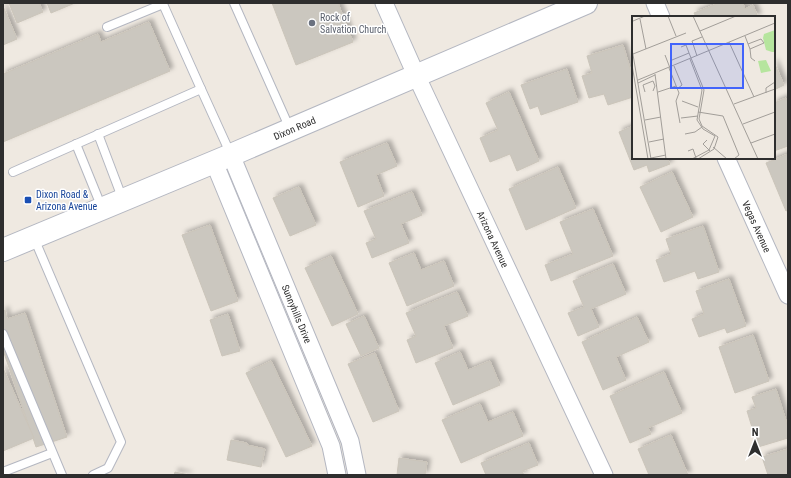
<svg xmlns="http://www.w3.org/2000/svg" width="791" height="478" font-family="'Roboto Condensed',sans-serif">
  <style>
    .building { fill: #cbc7bf; stroke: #cbc5ba; filter: url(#shadow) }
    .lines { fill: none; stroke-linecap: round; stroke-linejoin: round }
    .lane-casing { stroke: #b4b7c1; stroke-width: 10 }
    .street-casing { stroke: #b4b7c1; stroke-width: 19 }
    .secondary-casing { stroke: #b4b7c1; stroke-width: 24 }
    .lane { stroke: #fff; stroke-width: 8 }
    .street { stroke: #fff; stroke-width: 17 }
    .secondary { stroke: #fff; stroke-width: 22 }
    .worship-dot { fill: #6b7280; stroke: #fff; stroke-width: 1.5 }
    .transit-dot { fill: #1a4fb4; stroke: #fff; stroke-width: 1.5 }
    .labels { text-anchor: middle; stroke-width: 3; stroke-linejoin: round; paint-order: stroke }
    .worship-label { font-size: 10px; fill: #5b616d; stroke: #fff; text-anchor: start }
    .street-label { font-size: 10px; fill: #2e2e2e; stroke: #fff }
    .transit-label { font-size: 10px; fill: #164399; stroke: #fff; text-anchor: start }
    .inset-road { fill: none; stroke: #a29e99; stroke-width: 1 }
    .view { fill: #4264fb; fill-opacity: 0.15; stroke: #4264fb; stroke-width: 2 }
    .inset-edge { fill: none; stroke: #2e2e2e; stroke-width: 2 }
  </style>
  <defs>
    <filter id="shadow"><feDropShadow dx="3.5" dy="-3.5" stdDeviation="2" flood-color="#0004"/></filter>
  </defs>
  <rect width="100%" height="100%" fill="#efe9e1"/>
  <g class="building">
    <polygon points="9,3 39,3 43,12 17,23"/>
    <polygon points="47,3 75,3 51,13"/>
    <polygon points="272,3 338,3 353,42 296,65"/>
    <polygon points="719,3 743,3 745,9 753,5 758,17 696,17 694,13"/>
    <polygon points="3,6 17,39 3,45"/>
    <polygon points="149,22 170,71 3,142 3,74 98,34 101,42"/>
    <polygon points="623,45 633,78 633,97 608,105 604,94 589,98 582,76 592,73 587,56"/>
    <polygon points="774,62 784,85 774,90"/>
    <polygon points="567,69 578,102 541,115 538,106 530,109 521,85"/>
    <polygon points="509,92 539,161 517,171 510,154 490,162 480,138 498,130 486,103"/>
    <polygon points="786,98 788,102 788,146 774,151 774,103"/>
    <polygon points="633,126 633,158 667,158 670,164 649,172 647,165 634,170 619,132"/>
    <polygon points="387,143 397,166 376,175 384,196 358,207 340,162"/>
    <polygon points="788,154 788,210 786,211 766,163"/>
    <polygon points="558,167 576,208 526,230 509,189"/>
    <polygon points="672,172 693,217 661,232 640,187"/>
    <polygon points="299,187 316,225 290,236 273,198"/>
    <polygon points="412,192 422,215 401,224 409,243 372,258 366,243 376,239 364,211"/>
    <polygon points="593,209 613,256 551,281 545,265 573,254 560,222"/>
    <polygon points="210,225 238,301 211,311 182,235"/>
    <polygon points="703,226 719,272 698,279 695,271 664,282 656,260 671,254 666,239"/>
    <polygon points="414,253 421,270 444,261 454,286 407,306 389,263"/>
    <polygon points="331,256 358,314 332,326 305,268"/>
    <polygon points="613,264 626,294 591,309 599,327 578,336 568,313 584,307 573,281"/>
    <polygon points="729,279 746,326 727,333 725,328 699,337 692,319 704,314 696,291"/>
    <polygon points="457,292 468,316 444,326 453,348 416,363 407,340 416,336 406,313"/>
    <polygon points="5,310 7,319 25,313 67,437 36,447 3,350 3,311"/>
    <polygon points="228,314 240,351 222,356 210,320"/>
    <polygon points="364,316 379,348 361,356 346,324"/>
    <polygon points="637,317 649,342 616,357 626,380 603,390 582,342"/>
    <polygon points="753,335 769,381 735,393 719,347"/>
    <polygon points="460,352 468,370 490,361 500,385 453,405 435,363"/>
    <polygon points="375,353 399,411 373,422 348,364"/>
    <polygon points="271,361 312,446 286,457 246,373"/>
    <polygon points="3,368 34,438 3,451"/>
    <polygon points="664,372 682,413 648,428 651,434 630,443 610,396"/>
    <polygon points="776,389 788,427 788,438 758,447 747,411 756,408 752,397"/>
    <polygon points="480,404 488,422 513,412 523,436 461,463 442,420"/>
    <polygon points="671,435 688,475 649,475 638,449"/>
    <polygon points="231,440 247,443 247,445 265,449 261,467 227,460"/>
    <polygon points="529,443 538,465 522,471 524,475 486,475 481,463"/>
    <polygon points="788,449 788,475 768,475 762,457"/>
    <polygon points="399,458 427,462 425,475 397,475"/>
    <polygon points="175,472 189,475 174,475"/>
  </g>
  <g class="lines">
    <defs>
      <g id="lane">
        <polyline points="234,3 290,129"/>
        <polyline points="107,27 163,4 201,89"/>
        <polyline points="98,134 123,200"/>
        <polyline points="76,144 102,208"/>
        <polyline points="13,172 201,89 231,155"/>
        <polyline points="34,238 121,442 108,468 93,475"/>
        <polyline points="3,334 62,475"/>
        <polyline points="3,472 52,453"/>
      </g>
      <g id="street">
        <path id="s1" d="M 384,3 L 416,75 L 604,475"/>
        <polyline points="655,3 661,17"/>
        <path id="s2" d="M 231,155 L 350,441 L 357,475"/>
        <path id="s3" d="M 726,158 L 788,295"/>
        <polyline points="214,162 331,446 337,475"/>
      </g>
      <g id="secondary">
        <path id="s4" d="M 3,250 L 231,155 L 586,3"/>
      </g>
    </defs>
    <use href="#lane" class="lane-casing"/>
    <use href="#street" class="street-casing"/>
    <use href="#secondary" class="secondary-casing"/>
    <use href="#lane" class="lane"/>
    <use href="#street" class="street"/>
    <use href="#secondary" class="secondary"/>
  </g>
  <circle class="worship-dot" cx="312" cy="23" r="4"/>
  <rect class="transit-dot" x="24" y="196" width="8" height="8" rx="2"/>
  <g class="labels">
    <g class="worship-label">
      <text x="320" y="21">Rock of<tspan x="320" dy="12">Salvation Church</tspan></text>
    </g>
    <g class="street-label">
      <text dy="4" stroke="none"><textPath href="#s4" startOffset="316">Dixon Road</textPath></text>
      <text dy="4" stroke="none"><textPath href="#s3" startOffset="75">Vegas Avenue</textPath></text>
      <text dy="4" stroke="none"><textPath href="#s1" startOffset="260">Arizona Avenue</textPath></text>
      <text dy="4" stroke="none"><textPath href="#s2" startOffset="172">Sunnyhills Drive</textPath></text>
    </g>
    <g class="transit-label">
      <text x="36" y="198">Dixon Road &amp;<tspan x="36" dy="12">Arizona Avenue</tspan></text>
    </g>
  </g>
  <g transform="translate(632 16)">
    <rect width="143" height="143" fill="#efe9e1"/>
    <path d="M 143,14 L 143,36 L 140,36 L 134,34 L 131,22 L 132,18 ZM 134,44 L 139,55 L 129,57 L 126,45 Z" fill="#b6e59e"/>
    <path class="inset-road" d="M 36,0 L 44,20M 61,0 L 126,143M 8,3 L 14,33M 1,5 L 13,0M 68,15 L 104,0M 113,20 L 118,33 L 132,27 L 129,23 L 116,28M 97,26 L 122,81M 49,31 L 54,29 L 57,37M 0,33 L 19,143M 118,33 L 119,42 L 123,45M 1,38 L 54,17M 33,39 L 38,52M 65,40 L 60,25 L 70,21M 58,43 L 70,74 L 65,104 L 71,113 L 83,120 L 77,134 L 60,143M 40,44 L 57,37 L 72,74 L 67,103 L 70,110 L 86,121 L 82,133 L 66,143M 0,49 L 16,143M 42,50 L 50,69 L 45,73M 37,52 L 47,77 L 44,85 L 48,107M 23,58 L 34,143M 6,64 L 143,7M 6,67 L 23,59M 13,76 L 11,69 L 21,65 L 23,70 L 21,75M 26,76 L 44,70M 134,77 L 134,72 L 143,66M 50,85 L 66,91M 102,88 L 143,73M 66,96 L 91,100 L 107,139 L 102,143M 49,102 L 66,100M 13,104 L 29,101M 111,108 L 143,96M 53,118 L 63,116 L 70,111M 75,124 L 71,128 L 78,135M 17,126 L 32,123M 119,127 L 143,118M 81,131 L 95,143M 56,135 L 61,133 L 64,142M 19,142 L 34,139"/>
    <path class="view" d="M 39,28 L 111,28 L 111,72 L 39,72 Z"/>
    <rect width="143" height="143" class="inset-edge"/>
  </g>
  <rect width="791" height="478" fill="none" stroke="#2e2e2e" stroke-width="8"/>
  <g transform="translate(755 442)" stroke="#ffffff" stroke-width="3" paint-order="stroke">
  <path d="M0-3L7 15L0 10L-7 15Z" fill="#2e2e2e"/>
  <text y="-6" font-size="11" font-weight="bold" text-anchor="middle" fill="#2e2e2e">N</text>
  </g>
</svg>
